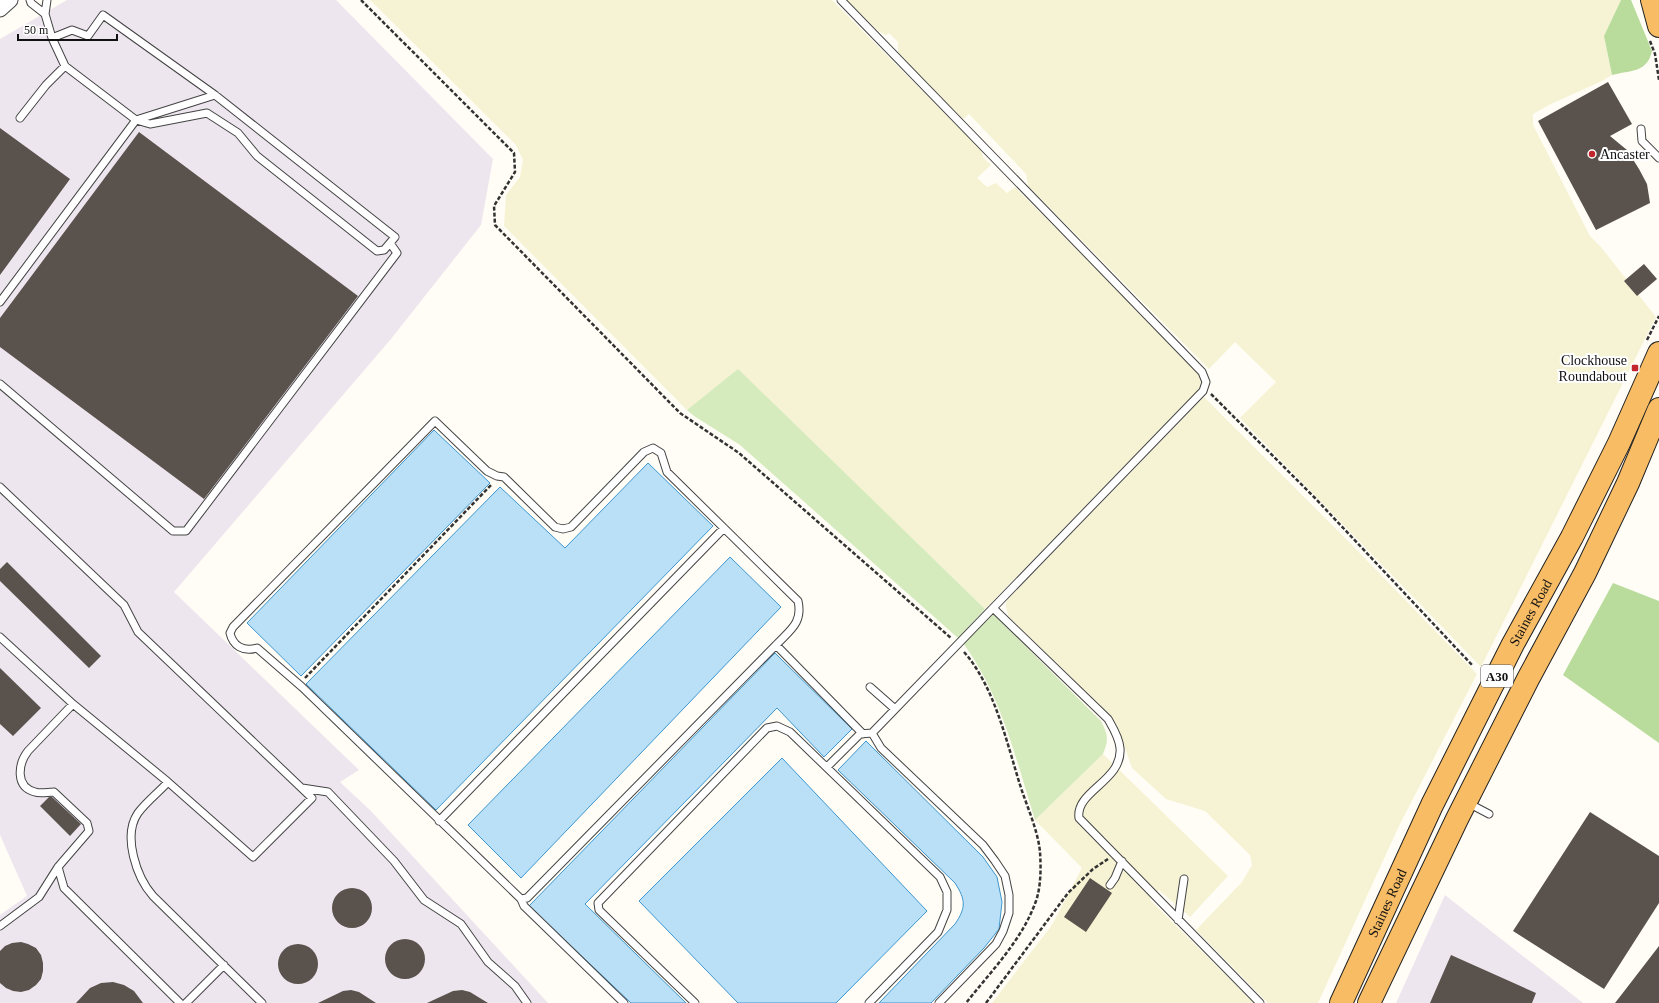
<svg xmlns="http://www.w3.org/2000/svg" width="1659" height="1003" font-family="'Times New Roman',serif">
<rect width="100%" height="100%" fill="#fffdf5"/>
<!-- industrial -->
<path fill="#eee6ef" d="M67 0H336L493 159 481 225 391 339 174 592 359 770 340 782 371 811 548 1003H0V915L27 896 0 835V39Z
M1445 895 1583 1003H1396Z"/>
<!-- farmland -->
<path fill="#f6f3d4" d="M370 0H832L982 151 983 157 991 165 977 178 987 187 996 183 1007 193 1015 187 1200 374 1201 380 1199 389 985 609 738 370 687 410 504 226 506 195 520 177 523 160 516 145Z
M847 0H1621L1604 36 1612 75 1602 81 1551 104 1533 114V125L1590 236 1601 247 1656 317 1481 667 1240 418 1276 382 1235 342 1209 369 1028 186 1026 174 969 114 963 119 904 59 898 52V42L889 33 886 35 878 31Z
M1204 397 1350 543 1477 674 1398 828 1318 1003H1268L1196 930 1242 882 1252 865 1250 855 1205 811 1166 799 1132 768 1117 725 1109 714 1009 617 1006 608V603L1008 599Z
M1103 754 1228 876 1190 917 1159 890 1150 900 1254 1003H992L1052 925 1082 868 1035 820Z"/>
<!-- green -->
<path fill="#d5ebbd" d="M738 369 985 609 958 638 740 445 694 416 687 410Z
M993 614 1101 721C1108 735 1109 739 1103 754L1035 820C1016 760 1002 696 963 643Z"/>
<!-- forest -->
<path fill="#b9dc9c" d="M1621 0H1631L1652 51C1647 73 1631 70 1612 75L1604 36Z
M1613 583 1659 601V743L1563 675Z"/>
<!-- water -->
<path fill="#b9e0f7" stroke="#3f96cf" d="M434 430 490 483 301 676 247 623Z
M648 463 713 526 436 810 306 684 500 487 565 548Z
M730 557 781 607 521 878 468 825Z
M775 653 852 729 824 757 777 708 585 904 686 1003H631L529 906Z
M866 741 983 857 997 877 1002 902 999 929 984 948 931 1003H879L955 924C966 908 966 900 955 883L838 770Z
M782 758 927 911 836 1003H738L639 901Z"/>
<!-- building -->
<path fill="#5a524d" d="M1608 82 1632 124 1610 136 1627 150 1639 169 1647 184 1650 203 1596 230 1538 121Z
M0 128 70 179 0 275Z
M139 132 358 296 204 499 0 347V318Z
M1644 264 1657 279 1637 296 1624 281Z
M7 562 101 656 89 668 0 581V569Z
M0 668 41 708 13 736 0 724Z
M49 797H52L81 824 70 836 40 806Z
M1590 812 1659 856V903L1604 989 1513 931Z
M1090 878 1112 893 1086 932 1064 917Z
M332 908a20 20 0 1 1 40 0a20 20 0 1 1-40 0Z
M385 959a20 20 0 1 1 40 0a20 20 0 1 1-40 0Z
M21 942 28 944 36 948 41 955 43 963V971L41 979 36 985 29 990 21 992 13 991 6 988 0 983V951L5 946 12 943Z
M278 964a20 20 0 1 1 40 0a20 20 0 1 1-40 0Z
M1659 946V1003H1615L1622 994Z
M1451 955 1536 993 1532 1003H1430Z
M113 982 124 985 134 991 143 1003H76L90 988 101 983Z
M351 990 359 992 376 1003H318L343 991Z
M462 990 470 992 488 1003H427L453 991Z"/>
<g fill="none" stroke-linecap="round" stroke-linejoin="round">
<!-- service casing -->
<g stroke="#444" stroke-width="9">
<path id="service" d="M30 0 31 3 45 14
M47 0 45 14 52 38 65 66 136 120 150 124 207 113 238 133 257 156 377 251 384 250 395 237 215 95 103 15 88 36 72 30 52 38
M20 118 46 85 65 66
M1641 129 1642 141 1659 158
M0 302 136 120 215 95
M0 384 173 531H186L397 253 390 243
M0 487 124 605 138 632 312 798 253 857 168 782 73 704 0 637
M993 608 1108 719C1113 728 1119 737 1120 748 1123 781 1075 791 1079 818L1260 1003
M776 645 527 898 521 899 302 687 257 648C243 652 233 646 230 633L233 627 435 421 487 471 497 476 504 477 555 527 563 529 571 527 644 452 653 448 661 453 667 472 798 601C803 623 790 630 776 645L863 734
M870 687 895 709
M872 733 881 748 983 845 995 861 1005 876 1009 895V913L1003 931 996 944 939 1003
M827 767 860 734 872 733 1203 391 1206 382 1202 372 841 0
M168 782C159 792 146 802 138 813 122 836 137 878 153 896L262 1003
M302 788 328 792 394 861 424 900 461 924 488 962 515 986 527 1003
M1468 803 1489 814
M439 821 724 528
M58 867 64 888 180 1003
M1110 885 1115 878 1122 861
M521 899 524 906 624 1003
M1178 920 1184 879
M0 926 39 897 58 867 89 831 87 823 54 792C48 792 40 794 35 792 15 787 18 764 28 751L73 704
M186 1003 224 965
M695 1003 599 910 598 903 767 728 777 726 790 732 940 877 947 892V910L938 932 869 1003"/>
</g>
<!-- minor casing -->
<g stroke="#444" stroke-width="17">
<path id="minor" d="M0 9 10 0"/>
</g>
<!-- trunk casing -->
<g stroke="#222" stroke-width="24">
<g id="trunk">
<path d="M1652 0 1659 26"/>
<path id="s1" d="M1341 1003 1432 805 1513 644 1572 537 1619 443 1659 353"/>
<path d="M1369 1003 1457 819 1528 679 1585 573 1628 483 1659 409"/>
</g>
</g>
<!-- path -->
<path stroke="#333" stroke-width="2.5" stroke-dasharray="4 2" stroke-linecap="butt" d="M361 0 514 153 515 172 494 206 495 225 680 413 739 453 951 638
M1650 41 1655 54 1659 80
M1647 340 1659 316
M1211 394 1315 498 1473 666
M964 652C995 687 1007 744 1021 788 1028 809 1038 831 1040 852 1041 867 1041 883 1037 898 1024 938 992 970 966 1003
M305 678 492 484
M986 1003 1068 893 1093 869 1108 859"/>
<!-- service -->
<use href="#service" stroke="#fff" stroke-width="7"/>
<!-- minor -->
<use href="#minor" stroke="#fff" stroke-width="15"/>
<!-- trunk -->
<use href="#trunk" stroke="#f7bc64" stroke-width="22"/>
</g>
<!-- markers -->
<g fill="#c4262e" stroke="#fff" stroke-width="1.5">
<circle cx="1592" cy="154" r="4"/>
<rect x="1631" y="364" width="8" height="8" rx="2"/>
</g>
<g text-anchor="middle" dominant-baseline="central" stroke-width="4" stroke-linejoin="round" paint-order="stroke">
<!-- shield labels -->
<rect fill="#fff" stroke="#585858" stroke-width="1" x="1481" y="665" width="32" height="22" rx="3"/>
<g font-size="13" font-weight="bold" fill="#111">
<text x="1497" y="676">A30</text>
</g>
<!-- poi labels -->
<g font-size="14" fill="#111" stroke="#fff" text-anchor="start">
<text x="1600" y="154">Ancaster</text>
<text x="1627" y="360" text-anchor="end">Clockhouse<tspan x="1627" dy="16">Roundabout</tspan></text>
</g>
<!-- street labels -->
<g font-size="14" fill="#111" stroke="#fff">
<text stroke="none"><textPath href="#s1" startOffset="434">Staines Road</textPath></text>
<text stroke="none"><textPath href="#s1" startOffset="110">Staines Road</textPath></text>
</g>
</g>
<!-- scale -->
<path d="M18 34v6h99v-6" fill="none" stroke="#111111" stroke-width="2"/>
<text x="24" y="34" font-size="12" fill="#111111" stroke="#ffffff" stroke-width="3" paint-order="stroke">50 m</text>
</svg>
